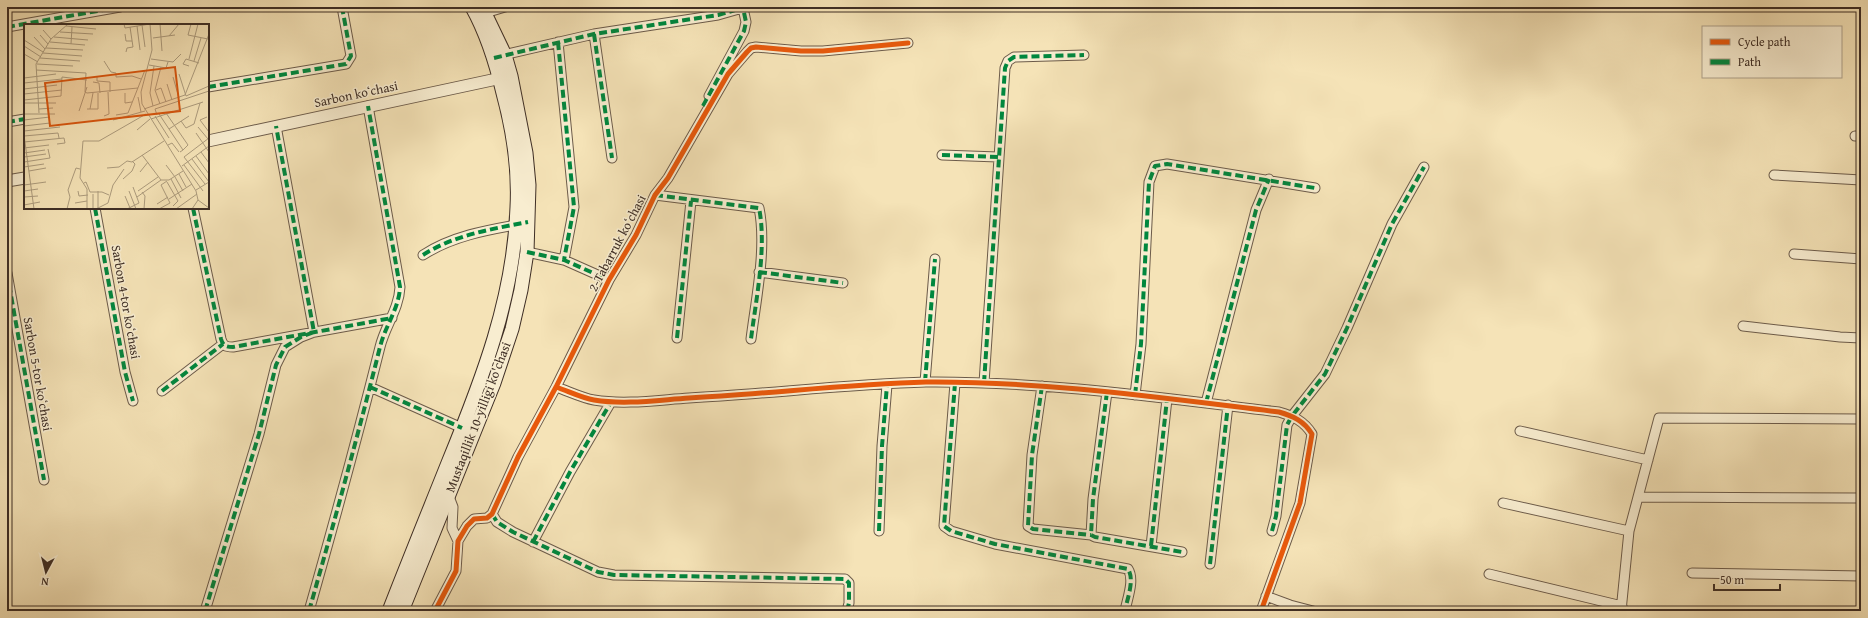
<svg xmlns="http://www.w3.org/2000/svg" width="1868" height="618" font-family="'Gentium Book Plus',serif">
<rect width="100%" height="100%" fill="#f5e3b7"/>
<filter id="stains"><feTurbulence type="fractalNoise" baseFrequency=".005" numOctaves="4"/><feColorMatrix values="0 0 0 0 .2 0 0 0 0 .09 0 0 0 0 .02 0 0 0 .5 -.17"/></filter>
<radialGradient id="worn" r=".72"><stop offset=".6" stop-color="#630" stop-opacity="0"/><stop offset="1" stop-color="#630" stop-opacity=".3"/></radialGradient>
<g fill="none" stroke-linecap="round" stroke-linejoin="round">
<!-- minor casing -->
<g stroke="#6c5b4a" stroke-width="11">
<path id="minor" d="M485 13 505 7
M7 27 120 7
M594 34 612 158
M558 42 574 207 564 260
M499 56 594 34 718 15 746 7
M208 87 346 64 351 56 342 7
M709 96 744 31 746 22 743 8
M7 122 25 119
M1855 136H1861
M942 155 998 157
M1774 175 1861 180
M655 195 759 208C767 247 756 299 751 339
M95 208 125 372 133 401
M193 208 221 339C223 346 226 347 233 347L392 318
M527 252 564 260 609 280
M1794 254 1861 259
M423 255C452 236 487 230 521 224
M759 272 843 283
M7 273 44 480
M1743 326 1840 337 1861 338
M677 338 691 201
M925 382 935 259
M955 383 944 526 951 531 995 544 1128 569C1135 580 1127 599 1125 611
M984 383 1005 68 1008 61 1014 57 1084 55
M1042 386 1032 455 1028 526 1033 529 1091 535
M370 387 462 428
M556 387C568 391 582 398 594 400 625 405 658 400 689 398 768 394 847 384 926 382 1044 381 1162 398 1279 412 1293 416 1304 421 1312 434L1300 503 1261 611
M162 391 223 344
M1107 392 1093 499 1091 535 1095 537 1182 552
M1135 395 1141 344 1149 182 1155 166 1167 164 1315 188
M1206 403 1256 210 1269 179
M1520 431 1648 460
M448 494 453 507 452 528 458 541
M1639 497 1861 498
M1503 503 1629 531
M492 514 497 522 513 532 598 572 614 575 845 579 849 583V603L847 611
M879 531 882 446 887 385
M1272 531 1276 516 1287 425 1292 416 1325 374 1347 328 1392 224 1424 167
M533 542 570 472 611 402
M1151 546 1167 399
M1210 564 1228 405
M1692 573 1861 576
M1489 574 1622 606
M1266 596 1290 605 1313 611
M205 611 259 434 276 365 285 347 301 337 314 332 276 126
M309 611C334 523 358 435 380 347 385 326 399 309 400 287L368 106
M435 611 456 571 458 541 467 526 474 519 487 518 492 514 518 457 556 387 609 280 636 235 655 195 668 178 728 74 747 52 751 48 756 47 801 51H823L908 43
M1621 611 1629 531 1659 418 1861 419"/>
</g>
<!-- tertiary casing -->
<g stroke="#6c5b4a" stroke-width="13">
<path id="tertiary" d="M208 141 506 77
M7 181 25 178"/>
</g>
<!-- secondary casing -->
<g stroke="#3e2e25" stroke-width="15">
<path id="secondary" d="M389 611C408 562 428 513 448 463 482 380 514 298 517 207 519 169 513 130 503 93 496 63 487 34 472 7
M402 611 494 383 512 329 521 290 527 252 529 185 526 153 511 76 505 55 482 7"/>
</g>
<!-- minor -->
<use href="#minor" stroke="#f8edd0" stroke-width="9"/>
<!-- tertiary -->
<use href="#tertiary" stroke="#f8edd0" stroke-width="11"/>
<!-- secondary -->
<use href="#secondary" stroke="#f8edd0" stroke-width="13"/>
<!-- quiet -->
<path stroke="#00873e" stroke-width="4" stroke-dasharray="8 4" stroke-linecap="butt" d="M7 27 120 7
M594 34 612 158
M558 42 574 207 564 260
M494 58 594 34 718 15 746 7
M208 87 346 64 351 56 342 7
M703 106 744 31 746 22 743 8
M7 122 25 119
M942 155 998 157
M655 195 759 208C767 247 756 299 751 339
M95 208 125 372 133 401
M193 208 221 339C223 346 226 347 233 347L392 318
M527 252 564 260 609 280
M423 255C454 235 492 229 528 222
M759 272 843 283
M7 273 44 480
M677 338 691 201
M925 382 935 259
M955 383 944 526 951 531 995 544 1128 569C1135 580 1127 599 1125 611
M984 383 1005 68 1008 61 1014 57 1084 55
M1042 386 1032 455 1028 526 1033 529 1091 535
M370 387 462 428
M162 391 223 344
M1107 392 1093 499 1091 535 1095 537 1182 552
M1135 395 1141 344 1149 182 1155 166 1167 164 1315 188
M1206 403 1256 210 1269 179
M492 514 497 522 513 532 598 572 614 575 845 579 849 583V603L847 611
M879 531 882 446 887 385
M1272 531 1276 516 1287 425 1292 416 1325 374 1347 328 1392 224 1424 167
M533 542 570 472 611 402
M1151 546 1167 399
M1210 564 1228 405
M205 611 259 434 276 365 285 347 301 337 314 332 276 126
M309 611C334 523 358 435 380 347 385 326 399 309 400 287L368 106"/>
<!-- cycleway casing -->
<g stroke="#f8edd0" stroke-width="8">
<path id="cycleway" d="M556 387C568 391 582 398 594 400 625 405 658 400 689 398 768 394 847 384 926 382 1044 381 1162 398 1279 412 1293 416 1304 421 1312 434L1300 503 1261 611
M435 611 456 571 458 541 467 526 474 519 487 518 492 514 518 457 556 387 609 280 636 235 655 195 668 178 728 74 747 52 751 48 756 47 801 51H823L908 43"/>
</g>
<!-- cycleway -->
<use href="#cycleway" stroke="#e8590c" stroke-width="5"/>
</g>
<g text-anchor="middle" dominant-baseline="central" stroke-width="3" stroke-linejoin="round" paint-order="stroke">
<!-- street labels -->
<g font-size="13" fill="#3e2e25" stroke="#f8edd0">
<text transform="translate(356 94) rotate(-12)">Sarbon koʻchasi</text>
<text transform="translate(617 243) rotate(-62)">2-Tabarruk koʻchasi</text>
<text transform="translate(126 302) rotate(80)">Sarbon 4-tor koʻchasi</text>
<text transform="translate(38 374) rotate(80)">Sarbon 5-tor koʻchasi</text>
<text transform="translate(478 417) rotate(-69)">Mustaqillik 10-yilligi ko'chasi</text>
</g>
</g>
<!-- overview -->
<g transform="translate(24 24)">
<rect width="185" height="185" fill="#f5e3b7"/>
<path fill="none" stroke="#ac9b7d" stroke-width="1" d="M100 0 101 4 126 0M126 0 128 26 117 68 118 80 172 167 174 176 168 185M136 0 138 27M167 0 164 11 184 15M118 1 121 23M42 2 72 5M113 2 116 26M19 6 27 15M36 8 69 10M101 10 102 17H108M16 11 24 20M145 12 155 0M10 13 21 25M30 13 64 16M129 14 151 11M0 16 19 28M26 18 61 21M47 20 48 3M0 22 17 33M22 24 59 26M102 28 103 24 109 23 106 3M19 29 58 32M0 30 14 38M16 34 56 37M127 35 149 38 157 30M165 35 174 0M80 37 87 48 92 49V53L108 52 117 55M170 37 177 14M13 40 49 42M125 41 142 44 144 38M165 42 159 40 162 35 175 39M12 46 62 49 61 68 63 69 114 64M155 50 162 72 185 62M73 52V57L86 58V68M149 53 155 74M0 54 32 50M69 58 75 59 76 69M0 59 38 55M143 60 148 76M0 65 33 61M132 66 137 64 142 78M101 69V79L108 78M0 70 38 66M114 73 117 88M0 76 37 72 38 53 63 56M0 79H32M136 80 131 66 137 43M129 82 126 69 130 42M15 85 29 84M63 85H74V69M66 85 69 69M120 85 161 71 185 10M55 87 63 63M15 89 12 40 27 15 44 0M142 89 164 121 159 126M0 90H31M135 90 159 126 156 128M92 91 104 89 121 46M133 91 131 85 185 67M80 92 85 90 84 68M131 92 145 114M183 93 176 96 185 108M127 95 179 78M0 96 26 93M89 96 121 87M157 97 162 104 170 100 176 79M0 102 26 99M174 103 184 115M145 105 165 92M113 106 126 95M0 107 36 103M172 109 185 128M0 111 10 185M0 112 34 109 35 114M0 118 40 114 41 119 33 120M144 121 148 119 155 128M0 124 25 121M177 128 185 139M0 129 21 126M118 131 137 156M172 132 185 150M0 133 22 130M168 135 185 158M0 138 26 134 24 125M142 141 151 153M160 141 179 167M158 142 185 122M0 143 20 140M83 144 95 143 103 137 108 138 140 117M5 147 22 144M116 148 124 138M155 150 162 163M151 153 159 167M99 155 108 147 111 140 108 137M147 155 157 174M137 156H145L159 147M143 158 154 177 149 182M60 159 62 158 66 168H78L85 171M181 160 160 133 185 114M0 161 22 158M89 161 100 145M172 166 185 158M0 167 14 165M54 167 55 172 64 171M74 167V184M105 167 112 185M114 167 134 153M118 168 121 172 120 185M101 172 106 184M0 173 14 172M113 173 137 156M145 175 168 160M174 176 185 184M51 179 63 177M133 180 144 173M0 181 16 178M43 185 46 173 44 166 52 144 56 145M63 185V165L56 154 59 117H75L122 90M69 185V170M72 185 84 179 89 161M103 185 115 179 109 163M135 185 146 179 137 161 143 157M152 185 173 170"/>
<path fill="#d7550e" fill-opacity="0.15" stroke="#d7550e" stroke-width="2" d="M151 43 156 87 26 102 21 59Z"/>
<rect width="185" height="185" fill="none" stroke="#3e2e25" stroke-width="2"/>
</g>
<!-- margin -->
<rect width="1868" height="618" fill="none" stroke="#f5e3b7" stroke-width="24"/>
<rect x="8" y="8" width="1852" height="602" fill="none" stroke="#3e2e25" stroke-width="2"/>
<rect x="12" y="12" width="1844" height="594" fill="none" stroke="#3e2e25"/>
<!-- legend -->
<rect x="1702" y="26" width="140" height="52" fill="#f8edd0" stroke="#aea18c"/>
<rect x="1710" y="39" width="20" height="6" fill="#e8590c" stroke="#aea18c"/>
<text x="1738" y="46" font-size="12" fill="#3e2e25">Cycle path</text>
<rect x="1710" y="59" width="20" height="6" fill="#00873e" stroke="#aea18c"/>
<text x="1738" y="66" font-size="12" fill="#3e2e25">Path</text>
<!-- north arrow -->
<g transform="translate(46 572) rotate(187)" stroke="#f8edd0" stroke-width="3" paint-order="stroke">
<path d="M0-3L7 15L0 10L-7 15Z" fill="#3e2e25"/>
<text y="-6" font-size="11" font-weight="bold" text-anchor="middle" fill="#3e2e25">N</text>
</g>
<!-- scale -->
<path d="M1714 584v6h66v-6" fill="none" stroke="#3e2e25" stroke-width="2"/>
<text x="1720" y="584" font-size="12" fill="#3e2e25" stroke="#f8edd0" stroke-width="3" paint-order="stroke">50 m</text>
<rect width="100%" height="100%" filter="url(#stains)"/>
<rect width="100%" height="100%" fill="url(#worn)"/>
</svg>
